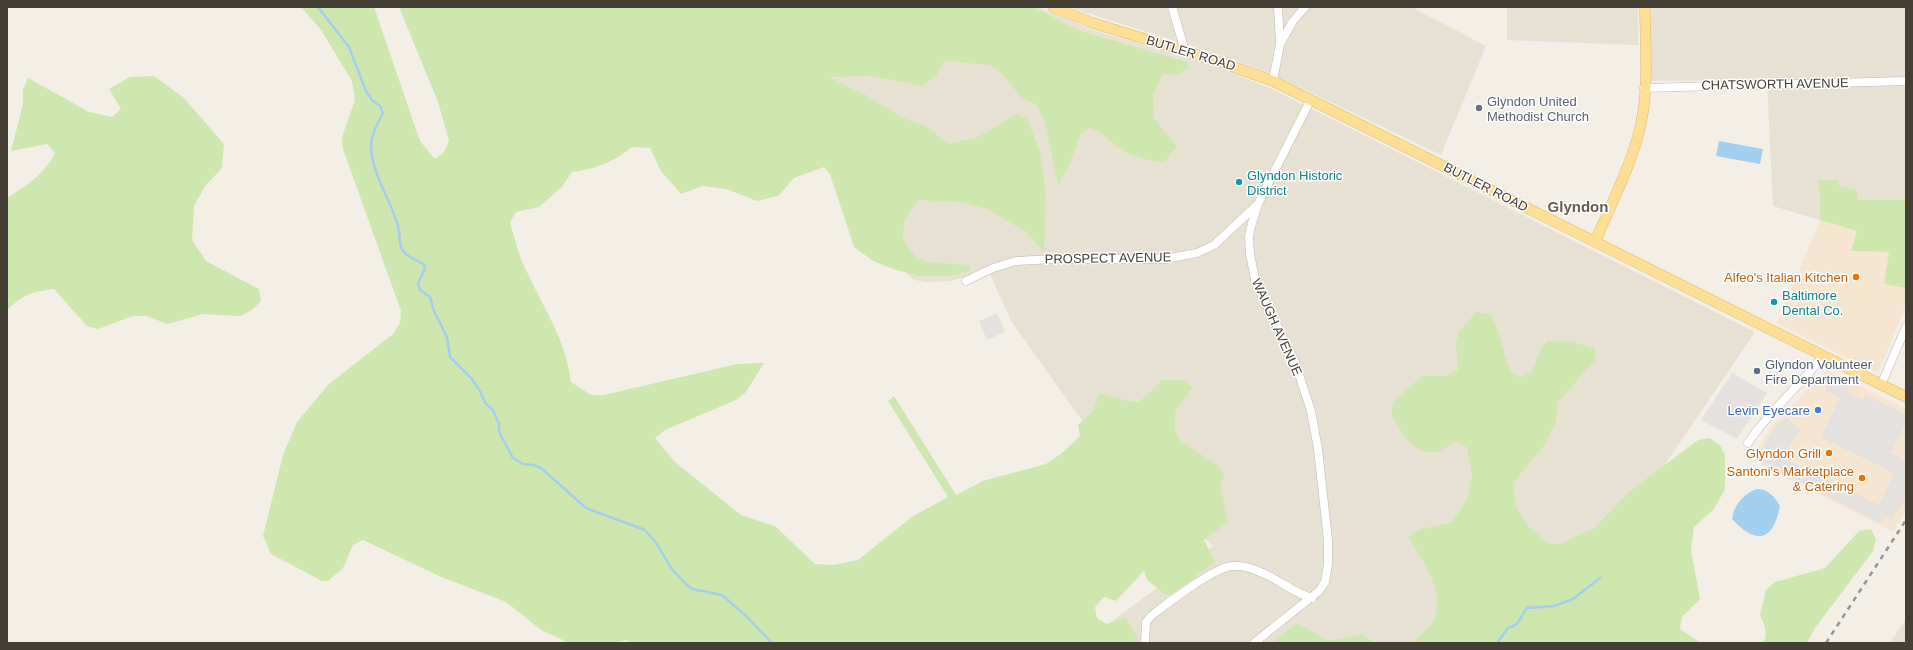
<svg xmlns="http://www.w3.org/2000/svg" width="1913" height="650" font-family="Helvetica,sans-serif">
<rect width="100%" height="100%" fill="#f3efe6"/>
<!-- residential -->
<path fill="#e7e1d4" d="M852 7H1038L1093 30 1215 66 1272 89 1755 332 1594 569 1462 643H1083L1213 546 1080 418 1011 321 987 268 965 277 951 281 927 282 914 280 901 268 804 78Z
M1068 7H1415V9L1486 46 1441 155 1272 74 1217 54Z
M1507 7H1638V45L1507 40Z
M1651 7H1906V200H1857V190L1838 186 1819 180 1820 220 1773 206 1767 80 1650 81Z
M1906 619V643H1890Z"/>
<!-- commercial -->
<path fill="#f5e5d1" d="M1820 220 1857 231 1851 251 1889 252 1884 284 1906 288V302L1903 313 1878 373 1777 323Z
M1827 370 1906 409V511L1893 532 1751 459 1773 425Z"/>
<!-- green -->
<path fill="#cee7af" d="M301 7H374L420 141 435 159 444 152 449 141 438 102 399 7H1034L1080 31 1187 62 1190 68 1175 75 1163 74 1153 95 1154 118 1177 147 1165 161C1154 163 1136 157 1125 152 1111 145 1107 133 1089 128L1080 135 1070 164 1058 185 1045 123 1036 104 1023 99 999 71 989 65 945 61 936 76 922 86 872 76 829 77 866 95 901 117 926 126 949 144 978 137 1017 114 1027 118 1040 152 1046 193 1044 252 1026 232 987 209 962 202 918 200 904 221 903 239 914 255 926 262 970 265V271L950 276H919L893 269 873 261 854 247 830 174 824 167 794 178 778 196 757 201 726 189 703 186 681 194 661 171 650 148 632 147C614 162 595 169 572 172L562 187 539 207 516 212 510 223C515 239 519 257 527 272 544 309 566 340 571 382L591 395H604L737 364 764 363 746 392 736 400 665 430 655 438 675 462 741 515 775 526 815 564 833 565 858 560 913 516 948 497 888 401 894 396 956 495 983 481 1046 464 1062 453 1080 436 1078 425 1093 411 1099 393 1133 402H1139L1162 380H1185L1193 388 1175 411V430L1181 441 1217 465 1224 474 1220 485 1228 522 1204 540 1215 562 1172 594 1166 595 1147 580 1144 571 1116 601 1104 597 1095 607 1097 618 1107 624 1126 617 1140 643H633L626 640 615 643H569L541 630 506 602 439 576 363 540 353 545 343 568 328 581H322L271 554 263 536 283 455 297 422 329 384 393 334 400 323 401 311 343 149 342 137 355 100 352 81 321 30Z
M154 76 184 98 224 144 222 168 206 185 194 206 192 240 206 261 259 289 261 301 252 310 240 316 203 314 168 324 146 316H133L98 329 87 326 54 289C32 292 24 294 7 310V198C26 186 45 174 55 153L47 144 11 151 23 104V90L28 78 89 112 112 117 121 109 109 89 130 77Z
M1819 180H1838L1839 186 1857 190 1858 200H1906V288L1884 284 1889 252 1851 251 1857 231 1820 220Z
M1477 312 1490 314 1496 325 1510 371 1520 377 1531 373 1540 350 1547 341H1570L1595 348V360L1558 402 1555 425 1543 447 1513 483 1516 507 1529 527 1548 543 1559 544 1594 528 1629 492 1698 440 1710 438 1720 445 1725 455V489L1714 509 1694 527 1691 550 1700 599 1682 617 1680 629 1701 643H1414C1419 634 1432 627 1435 617 1445 590 1421 559 1408 537L1418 530 1452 522 1467 500 1472 475 1467 448 1458 441C1451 444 1442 451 1435 452 1411 455 1401 430 1391 414L1394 401 1422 376H1446L1458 370 1456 343 1459 331Z
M1871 529 1876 540 1873 551 1815 628 1807 643H1763C1769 634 1764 624 1760 615L1766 590 1775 582 1825 568 1859 531Z
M1297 623 1329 641 1363 634 1372 641 1371 643H1271Z"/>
<!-- parking -->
<path fill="#e4e1de" d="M997 313 1005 332 987 340 979 321Z
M1732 373 1767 393 1737 439 1701 420Z
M1836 379 1850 386 1847 392 1863 400 1865 395 1906 415V422L1891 453 1906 461V498L1891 520 1884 517 1881 523 1756 460 1773 430 1786 417 1800 430 1781 457 1879 505 1894 473 1821 437 1840 398 1825 390 1828 383 1833 385Z"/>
<!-- water -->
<path fill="#a3d0ef" d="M1719 141 1763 149 1760 164 1716 156Z
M1757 489C1767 488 1776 498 1780 506 1773 542 1756 545 1732 519 1734 505 1743 494 1757 489Z"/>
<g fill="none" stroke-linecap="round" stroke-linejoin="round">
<!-- stream -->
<path stroke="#a3d0ef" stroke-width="2.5" d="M318 7 349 47 366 91 372 100 380 106 383 113C378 122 372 133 371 144 370 171 391 200 398 226 400 233 399 241 401 247 405 258 418 259 425 266L424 271 418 283 420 290 430 297 434 311 447 337 450 357 472 379 480 391 485 403 493 410 499 424V432L513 458 523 464 534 465 541 468 586 508 645 530 657 544 671 568 685 583 692 589 722 595 746 616 772 643
M1497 643 1508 628C1520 626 1520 616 1527 608L1554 606 1573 599 1600 578"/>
<!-- minor casing -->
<g stroke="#c1b9ac" stroke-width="9">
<path id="minor" d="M1172 7 1185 51
M1280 44 1293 21 1305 7
M1273 81 1280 44 1278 7
M1644 88 1906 81
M966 281 993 268 1016 261 1054 259H1165L1197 253 1214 245 1258 204
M1881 385 1906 327
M1748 443C1769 411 1800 386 1823 356
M1145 643 1146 622 1151 616C1166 604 1215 567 1232 566 1245 564 1260 572 1271 577 1285 584 1296 594 1312 598
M1254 643 1319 591 1325 582 1328 564V540L1318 449 1311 411 1295 362 1256 284 1250 254 1249 236 1252 223 1258 204 1311 99"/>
</g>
<!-- major casing -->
<g stroke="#e2bb65" stroke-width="11">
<path id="major" d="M1053 7 1093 23 1217 61 1273 81 1906 397
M1595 242C1610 206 1634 160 1641 123 1649 88 1645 43 1645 7"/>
</g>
<!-- minor -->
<use href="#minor" stroke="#fff" stroke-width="8"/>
<!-- major -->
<use href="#major" stroke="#fdde95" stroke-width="10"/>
<!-- rail -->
<path stroke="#959595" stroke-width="2.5" stroke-dasharray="5 5" stroke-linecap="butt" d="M1826 643 1906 520"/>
</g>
<!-- markers -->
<circle fill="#6b7280" stroke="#fff" stroke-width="1.5" cx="1479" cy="108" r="4"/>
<g fill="#0f9aa8" stroke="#fff" stroke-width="1.5">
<circle cx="1239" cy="182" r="4"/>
<circle cx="1774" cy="302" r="4"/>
</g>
<g fill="#e8710a" stroke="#fff" stroke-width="1.5">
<circle cx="1856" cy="277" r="4"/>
<circle cx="1829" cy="453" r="4"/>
<circle cx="1862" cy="478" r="4"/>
</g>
<circle fill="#5c6f8a" stroke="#fff" stroke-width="1.5" cx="1757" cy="371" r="4"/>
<circle fill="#3f7fe0" stroke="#fff" stroke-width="1.5" cx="1818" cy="410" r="4"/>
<g text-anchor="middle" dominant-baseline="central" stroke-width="3" stroke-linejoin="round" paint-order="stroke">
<!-- street labels -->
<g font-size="13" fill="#453f35" stroke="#fff">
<text transform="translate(1191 53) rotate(17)">BUTLER ROAD</text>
<text transform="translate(1775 84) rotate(-1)">CHATSWORTH AVENUE</text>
<text transform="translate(1486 187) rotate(27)">BUTLER ROAD</text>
<text transform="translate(1108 258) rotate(-1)">PROSPECT AVENUE</text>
<text transform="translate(1277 327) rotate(66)">WAUGH AVENUE</text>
</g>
<!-- worship labels -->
<g font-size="13" fill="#5b616d" stroke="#fff" text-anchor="start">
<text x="1487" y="101">Glyndon United<tspan x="1487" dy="15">Methodist Church</tspan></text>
</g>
<!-- culture labels -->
<g font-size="13" fill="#0d838f" stroke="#fff" text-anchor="start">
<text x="1247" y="175">Glyndon Historic<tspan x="1247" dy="15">District</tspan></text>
<text x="1782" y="295">Baltimore<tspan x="1782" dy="15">Dental Co.</tspan></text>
</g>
<!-- food labels -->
<g font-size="13" fill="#c56008" stroke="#fff" text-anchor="end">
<text x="1848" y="277">Alfeo's Italian Kitchen</text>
<text x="1821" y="453">Glyndon Grill</text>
<text x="1854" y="471">Santoni's Marketplace<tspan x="1854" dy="15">&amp; Catering</tspan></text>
</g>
<!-- service labels -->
<g font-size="13" fill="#4e5e75" stroke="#fff" text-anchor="start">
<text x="1765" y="364">Glyndon Volunteer<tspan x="1765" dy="15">Fire Department</tspan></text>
</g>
<!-- shop labels -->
<g font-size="13" fill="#366cbe" stroke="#fff" text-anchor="end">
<text x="1810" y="410">Levin Eyecare</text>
</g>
<!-- quarter labels -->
<g font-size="15" font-weight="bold" fill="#685d4d" stroke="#fff">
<text x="1578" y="206">Glyndon</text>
</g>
</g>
<!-- border -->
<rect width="1913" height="650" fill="none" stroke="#453f35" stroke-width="16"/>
</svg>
